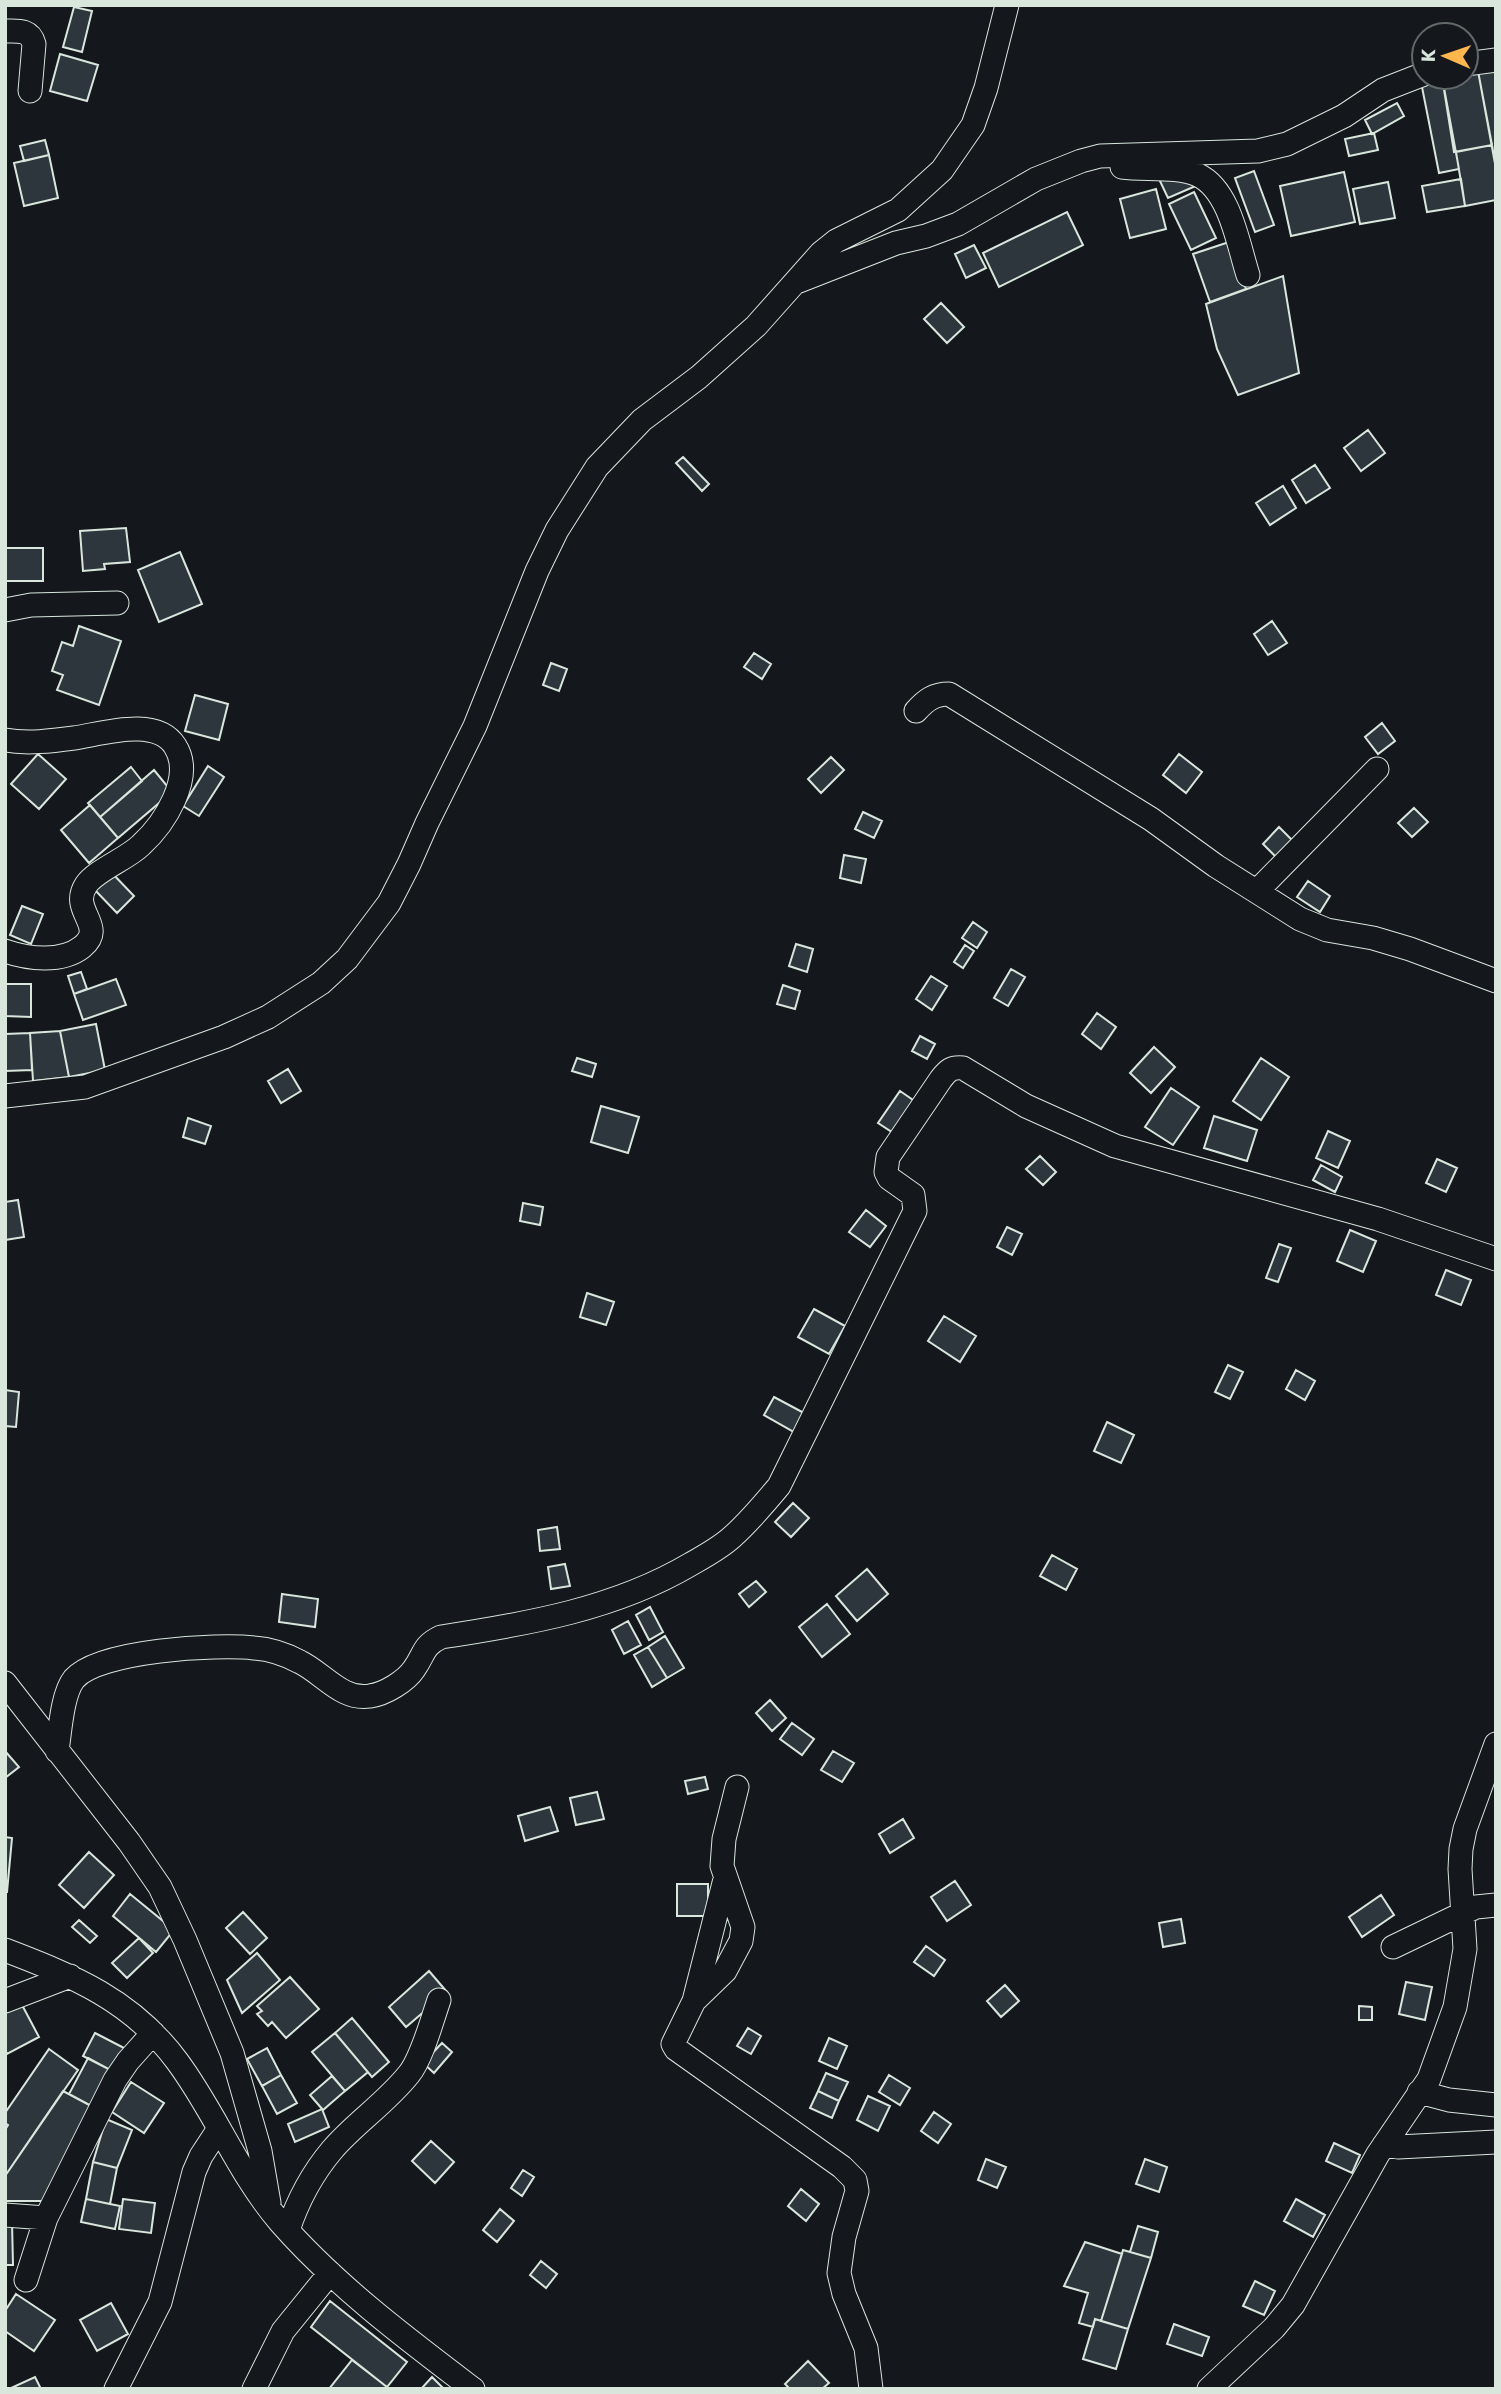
<svg xmlns="http://www.w3.org/2000/svg" width="1501" height="2394" font-family="Poppins,sans-serif">
<rect width="100%" height="100%" fill="#14181c"/>
<!-- building -->
<path fill="#2c363c" stroke="#d8e6dc" stroke-width="2" d="M74 7 92 11 82 52 63 47Z
M60 54 98 65 87 101 50 91Z
M1496 68V169L1478 71Z
M1478 71 1492 145 1454 152 1442 77H1466V73Z
M1442 77 1459 169 1439 173 1421 82Z
M1397 103 1404 116 1372 134 1365 120Z
M1374 133 1378 150 1349 156 1345 139Z
M45 140 49 155 24 161 20 146Z
M1492 145 1496 169V200L1465 206 1456 152Z
M49 155 58 198 24 206 14 163Z
M1189 166 1198 185 1168 198 1159 179Z
M1254 171 1274 225 1255 232 1235 178Z
M1344 172 1355 222 1291 236 1280 186Z
M1461 179 1465 206 1427 212 1422 186Z
M1388 182 1395 218 1360 224 1353 189Z
M1156 189 1166 229 1130 238 1120 199Z
M1194 192 1216 238 1191 250 1169 204Z
M1067 212 1083 245 999 287 983 253Z
M1229 242 1246 289 1210 302 1193 254Z
M974 245 986 268 966 278 955 254Z
M1283 276 1299 373 1238 395 1217 349 1206 304Z
M941 303 964 327 947 343 924 319Z
M1368 430 1385 453 1361 471 1344 448Z
M683 457 709 484 702 491 676 463Z
M1315 465 1330 488 1306 503 1292 480Z
M1283 486 1296 508 1270 525 1256 503Z
M126 528 130 562 104 564 105 569 83 571 80 531Z
M5 548H43V581H5Z
M180 552 202 604 159 622 138 570Z
M1272 621 1287 643 1268 655 1254 634Z
M79 626 121 641 99 705 57 690 63 675 52 671 62 642 73 646Z
M754 653 771 664 762 679 744 667Z
M551 663 567 669 559 691 543 685Z
M195 695 228 704 219 740 185 731Z
M1382 723 1395 741 1378 754 1365 737Z
M38 754 66 779 39 809 11 784Z
M1179 754 1202 772 1186 793 1163 775Z
M831 757 844 770 821 793 808 779Z
M208 766 224 777 199 816 183 806Z
M131 767 142 781 100 817 88 803Z
M154 770 172 792 118 838 100 817Z
M90 805 118 838 89 863 61 830Z
M1414 808 1428 822 1412 837 1398 823Z
M863 812 882 821 874 838 855 829Z
M1279 827 1292 840 1276 857 1263 844Z
M844 855 866 859 861 883 840 878Z
M110 871 134 896 117 913 93 888Z
M1308 881 1330 896 1320 912 1297 897Z
M22 906 43 914 31 944 10 935Z
M973 922 987 932 977 948 962 938Z
M796 944 813 949 807 972 789 966Z
M965 945 974 951 963 968 954 962Z
M1011 969 1025 977 1008 1006 994 998Z
M81 972 87 989 74 994 68 976Z
M931 976 947 986 932 1010 916 999Z
M116 979 126 1005 83 1020 74 994Z
M5 984H31V1017L5 1016Z
M783 985 800 991 795 1009 777 1004Z
M1097 1013 1116 1027 1101 1049 1082 1034Z
M96 1024 105 1070 69 1077 60 1031Z
M60 1031 69 1077 33 1081 30 1033Z
M30 1033 32 1070 5 1071V1034Z
M920 1036 935 1044 927 1059 912 1051Z
M1154 1047 1175 1067 1151 1093 1130 1073Z
M577 1058 596 1064 592 1077 572 1071Z
M1261 1058 1289 1077 1261 1120 1233 1101Z
M288 1069 301 1091 281 1103 268 1081Z
M1171 1088 1199 1107 1173 1145 1145 1127Z
M900 1091 916 1102 895 1134 878 1123Z
M601 1106 639 1117 628 1153 591 1142Z
M1214 1116 1257 1130 1247 1161 1204 1148Z
M188 1118 211 1126 205 1144 183 1137Z
M1328 1131 1350 1141 1338 1168 1316 1158Z
M1040 1156 1056 1172 1043 1185 1026 1169Z
M1437 1159 1457 1168 1446 1192 1426 1183Z
M1321 1165 1342 1177 1335 1192 1313 1180Z
M18 1200 24 1237 5 1240V1202Z
M523 1203 543 1207 540 1225 520 1221Z
M866 1210 886 1226 870 1247 849 1232Z
M1007 1227 1022 1234 1012 1255 997 1247Z
M1350 1230 1376 1241 1363 1272 1337 1261Z
M1279 1244 1291 1248 1278 1282 1266 1278Z
M1446 1270 1471 1280 1461 1305 1436 1295Z
M587 1293 614 1302 606 1325 580 1317Z
M814 1309 845 1326 829 1354 798 1337Z
M944 1316 976 1336 960 1362 928 1341Z
M1228 1365 1243 1372 1230 1399 1215 1392Z
M1296 1370 1315 1381 1305 1400 1286 1389Z
M5 1390 19 1392 16 1427 5 1426Z
M774 1397 804 1413 794 1432 764 1415Z
M1107 1422 1134 1435 1121 1463 1094 1451Z
M793 1503 809 1518 791 1537 775 1522Z
M557 1527 560 1549 540 1551 538 1530Z
M1052 1555 1077 1569 1066 1590 1040 1576Z
M565 1564 570 1586 551 1589 548 1567Z
M867 1569 888 1594 857 1621 836 1596Z
M756 1581 766 1592 749 1607 739 1594Z
M282 1594 318 1599 315 1627 279 1622Z
M827 1604 850 1634 822 1657 799 1627Z
M650 1607 663 1632 649 1640 636 1615Z
M628 1621 641 1645 624 1654 612 1630Z
M665 1636 684 1668 667 1678 648 1647Z
M648 1647 667 1678 652 1687 634 1655Z
M770 1700 786 1718 772 1731 756 1713Z
M792 1723 814 1739 802 1755 780 1739Z
M5 1751 19 1767 5 1778Z
M833 1751 854 1763 842 1782 821 1770Z
M705 1777 708 1789 688 1794 685 1781Z
M597 1792 604 1819 576 1825 570 1798Z
M550 1807 558 1831 525 1841 518 1816Z
M903 1819 914 1838 890 1853 879 1834Z
M5 1837 12 1838 7 1892H5Z
M89 1852 114 1875 84 1908 59 1885Z
M955 1881 971 1905 947 1921 931 1897Z
M677 1884H708V1916H677Z
M130 1894 174 1930 156 1952 113 1916Z
M1381 1895 1394 1915 1362 1937 1349 1917Z
M243 1912 267 1938 250 1954 226 1928Z
M1181 1919 1185 1943 1163 1947 1159 1923Z
M79 1920 97 1936 90 1943 72 1927Z
M139 1938 153 1953 127 1978 112 1963Z
M926 1946 945 1960 934 1976 914 1962Z
M257 1953 280 1980 242 2013 227 1980Z
M429 1971 447 1992 406 2027 389 2007Z
M290 1977 319 2009 286 2038 272 2022 268 2026 257 2014 262 2011 257 2006Z
M1406 1982 1432 1987 1425 2020 1399 2014Z
M1005 1985 1019 2001 1001 2017 987 2001Z
M21 2003 39 2037 7 2054 5 2050V2011Z
M1359 2006 1372 2007V2020H1359Z
M352 2018 389 2062 372 2077 335 2033Z
M748 2028 761 2036 751 2054 737 2046Z
M95 2033 126 2049 114 2072 83 2056Z
M335 2033 368 2072 345 2091 312 2052Z
M829 2038 847 2046 837 2069 819 2061Z
M442 2043 452 2052 434 2073 423 2063Z
M267 2048 281 2075 262 2086 247 2059Z
M49 2049 78 2070 5 2176V2130L8 2125 5 2123V2113Z
M88 2058 114 2072 95 2108 69 2094Z
M826 2073 848 2082 839 2101 818 2091Z
M281 2075 297 2103 277 2114 262 2086Z
M889 2075 910 2088 900 2105 879 2092Z
M332 2076 345 2091 323 2110 310 2095Z
M131 2082 164 2103 144 2133 112 2112Z
M63 2091 95 2108 50 2201H5V2176Z
M818 2091 839 2101 832 2118 810 2108Z
M868 2096 890 2106 878 2131 857 2120Z
M322 2109 329 2127 295 2142 288 2124Z
M934 2112 951 2124 938 2143 921 2131Z
M106 2119 132 2130 117 2168 93 2162Z
M431 2141 454 2162 435 2183 412 2161Z
M1334 2143 1360 2155 1352 2173 1326 2161Z
M986 2159 1006 2167 997 2188 978 2180Z
M1145 2159 1167 2167 1159 2192 1136 2184Z
M93 2162 117 2168 110 2204 86 2199Z
M523 2170 534 2177 522 2196 511 2188Z
M801 2189 819 2204 806 2221 788 2206Z
M86 2199 120 2206 115 2229 81 2222Z
M123 2199 155 2203 151 2233 119 2229Z
M1296 2199 1325 2215 1313 2237 1284 2221Z
M500 2209 514 2221 497 2242 483 2230Z
M5 2222H12L13 2265H5Z
M1138 2226 1158 2232 1151 2258 1130 2252Z
M1085 2242 1122 2254 1101 2321 1095 2319 1093 2327 1079 2323 1088 2293 1064 2286Z
M1123 2250 1151 2258 1128 2329 1101 2321Z
M541 2261 557 2274 546 2288 530 2275Z
M1255 2281 1275 2291 1264 2315 1243 2306Z
M16 2294 55 2320 34 2351 5 2331V2311Z
M330 2301 407 2362 387 2387 311 2327Z
M111 2303 128 2334 97 2351 80 2320Z
M1095 2319 1128 2329 1116 2369 1083 2359Z
M1174 2324 1209 2337 1202 2356 1167 2344Z
M352 2360 387 2387 389 2389H329Z
M808 2361 829 2383 822 2389H790L785 2384Z
M35 2377 41 2389H9Z
M432 2377 444 2389H421Z"/>
<g fill="none" stroke-linecap="round" stroke-linejoin="round">
<!-- minor casing -->
<g stroke="#d8e6dc" stroke-width="25">
<path id="minor" d="M5 31C18 31 30 29 34 44L30 91
M1466 64 1496 60
M1122 167C1144 170 1178 166 1198 175 1230 190 1238 244 1248 275
M799 281 896 243 926 236 958 224 1036 179 1081 161 1100 156 1258 151 1287 144 1344 116 1383 90 1424 74
M5 610 31 605 117 603
M916 711C926 700 934 694 949 694L1151 819 1216 866 1300 919 1327 930 1373 938 1410 949 1496 981
M5 740C27 744 52 741 74 738 102 734 156 716 175 746 195 777 164 824 141 845 127 859 96 870 86 885 69 911 108 926 82 947 62 963 28 959 5 951
M1258 890 1377 769
M5 1096 85 1087 224 1037 268 1017 321 983 347 959 389 903 409 864 427 823 475 726 537 571 557 530 597 467 642 420 699 377 756 326 821 253 836 241 898 210 942 170 973 125 986 88 1007 5
M5 1683 129 1842 160 1887 185 1940 232 2053 260 2151 269 2203
M57 1751C60 1732 62 1694 74 1679 99 1650 217 1644 254 1648 269 1649 287 1655 300 1662 323 1673 342 1701 370 1696 385 1694 406 1681 414 1669 425 1654 422 1646 441 1637 527 1624 615 1609 691 1564 705 1556 720 1548 732 1537 749 1522 764 1504 779 1486L915 1211 913 1195 889 1178 886 1172 888 1157 941 1079C948 1070 951 1067 963 1068L1026 1106 1115 1146 1378 1219 1496 1259
M737 1787 724 1839 722 1866 743 1927 741 1941 725 1971 694 2001 673 2044 676 2049 842 2167 855 2180 857 2191 844 2237 839 2273 844 2294 866 2348 871 2389
M1393 1947 1476 1907 1496 1905
M5 1950C73 1976 132 2000 177 2061 215 2112 238 2173 280 2222 335 2285 407 2339 473 2389
M5 2001 70 1976
M694 2001 725 1879
M1419 2092 1449 2100 1496 2105
M1384 2145 1398 2147 1496 2142
M5 2215 46 2218
M288 2230C298 2200 311 2175 332 2150 355 2123 386 2103 409 2074 422 2058 432 2020 439 2000
M26 2280 46 2218 115 2080 128 2061 153 2033
M116 2389 160 2302 194 2172 201 2156 218 2130
M254 2389 283 2331 330 2273
M1209 2389 1274 2328 1293 2305 1378 2154 1429 2079 1455 2007 1465 1949 1460 1869 1461 1849 1465 1829 1496 1744"/>
</g>
<!-- minor -->
<use href="#minor" stroke="#14181c" stroke-width="23"/>
</g>
<!-- border -->
<rect width="1501" height="2394" fill="none" stroke="#d8e6dc" stroke-width="14"/>
<!-- north arrow -->
<g transform="translate(1445 56) rotate(272)"><circle r="33" fill="#14181c" stroke="#626a69" stroke-width="2"/>
<path d="M0-5L12 26L0 18L-12 26Z" fill="#ffb74d"/>
<text y="-10" font-size="19" font-weight="bold" text-anchor="middle" fill="#d8e6dc">K</text>
</g>
</svg>
